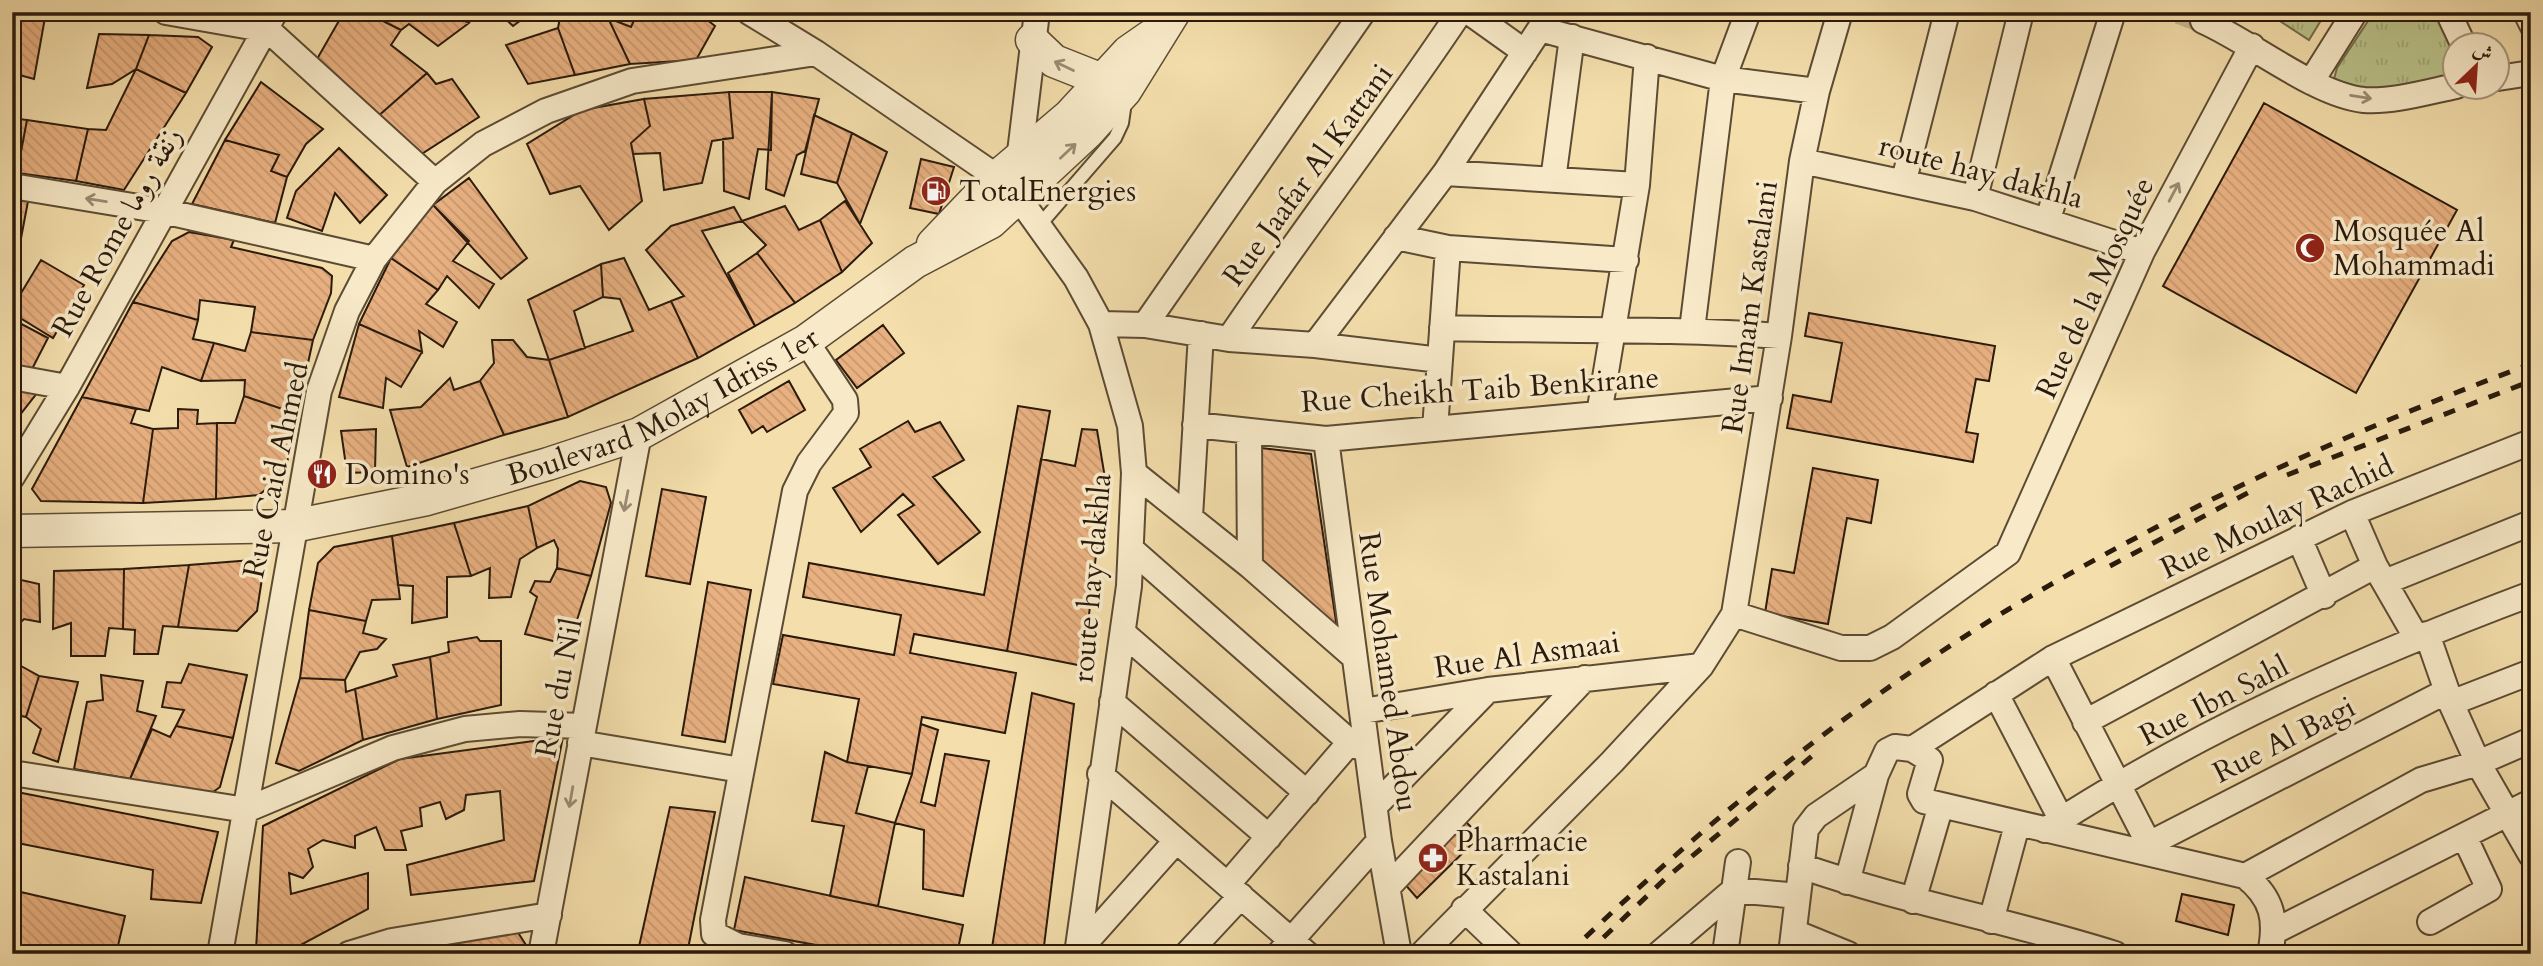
<svg xmlns="http://www.w3.org/2000/svg" width="2543" height="966" font-family="Cardo,Amiri,serif">
<defs>
<pattern id="grass-tufts" width="24" height="20" patternUnits="userSpaceOnUse" patternTransform="scale(1.75)"><rect width="24" height="20" fill="#bac28a"/><path d="M3 7l-1-3M5 7V3M7 7l1-3M15 17l-1-3M17 17v-4M19 17l1-3" fill="none" stroke="#a0a676"/></pattern>
<pattern id="building-back-hatch" width="6" height="6" patternUnits="userSpaceOnUse" patternTransform="scale(1.75)"><rect width="6" height="6" fill="#e9b181"/><path d="M-1 5l2 2M0 0l6 6M5-1l2 2" fill="none" stroke="#c8986e"/></pattern>
</defs>
<rect width="100%" height="100%" fill="#f4dfac"/>
<filter id="stains"><feTurbulence type="fractalNoise" baseFrequency=".00286" numOctaves="4"/><feColorMatrix values="0 0 0 0 .2 0 0 0 0 .09 0 0 0 0 .02 0 0 0 .5 -.17"/></filter>
<radialGradient id="worn" r=".72"><stop offset=".6" stop-color="#630" stop-opacity="0"/><stop offset="1" stop-color="#630" stop-opacity=".3"/></radialGradient>
<!-- grass -->
<path fill="url(#grass-tufts)" stroke="#726e4b" stroke-width="2" d="M2266 12H2326L2309 40Z
M2374 12H2443L2456 46 2455 73C2405 103 2386 97 2332 86L2337 68Z"/>
<!-- building -->
<path fill="url(#building-back-hatch)" stroke="#2a1a0c" stroke-width="2" d="M12 12H46L34 79 12 73Z
M344 12H365L401 30 391 45 427 73 376 118 317 59Z
M365 12H448L469 23 438 46 409 24 401 30Z
M504 12H532L513 26 501 15Z
M561 12 608 18 630 64 575 75 558 28Z
M568 12H638L631 27 608 18Z
M638 12H697L715 26 696 60 630 64 608 18 631 27Z
M1090 12H1110L1106 19Z
M558 28 575 75 528 84 506 45Z
M99 34 149 35 136 69 112 84 87 88Z
M149 35 198 37 212 47 186 93 136 69Z
M136 69 186 93 124 190 76 181 88 129 106 130Z
M427 73 436 84 452 79 479 117 417 157 376 118Z
M261 82 323 129 306 144 287 177 271 171 279 155 225 140Z
M729 92 733 138 712 141 702 183 664 190 660 153 633 154 631 143 650 126 644 99Z
M729 92H772L771 150 758 149 749 199 724 191 723 139 733 138Z
M772 92 819 99 805 151 797 155 784 196 766 189Z
M644 99 650 126 631 143 642 201 609 230 580 186 550 194 527 144 582 110Z
M2264 103 2457 210 2356 393 2163 286Z
M814 115 852 133 837 183 801 174Z
M12 118 27 120 17 173 12 172Z
M27 120 88 129 76 181 17 173Z
M852 133 887 152 860 224 837 183Z
M225 140 279 155 271 171 287 177 275 223 192 204Z
M339 148 387 195 360 223 335 193 322 231 287 218 296 191Z
M921 159 954 167 939 214 910 208Z
M469 178 527 258 501 279 433 205Z
M29 196 19 249 12 257V204Z
M845 201 872 243 842 272 820 220Z
M433 205 469 241 453 261 494 284 479 308 447 276 438 290 391 258Z
M785 206 799 230 820 220 842 272 795 303 757 253 766 245 742 221Z
M734 207 742 221 702 231 755 326 698 358 671 301 684 296 646 250 671 226Z
M189 232 234 240 231 247 322 268 332 276 331 293 313 340 251 332 255 307 200 300 198 320 133 302 172 241Z
M757 253 795 303 755 326 728 273Z
M391 258 438 290 426 304 457 322 443 347 419 331 422 352 359 324Z
M624 258 649 310 671 301 698 358 568 417 549 360 633 331 620 299 603 297 601 264Z
M41 260 84 285 53 338 12 313V308Z
M601 264 603 297 574 311 585 348 549 360 528 300Z
M133 302 198 320 193 339 214 343 201 381 162 367 149 411 82 397Z
M1809 313 1995 346 1989 381 1976 379 1966 432 1978 434 1973 462 1787 428 1793 395 1831 402 1842 343 1805 336Z
M12 319 48 338 32 369 12 364Z
M359 324 422 352 401 387 386 378 383 408 339 397Z
M883 325 904 353 857 388 836 360Z
M251 332 313 340 297 414 244 396 245 380 201 381 214 343 245 351Z
M492 340H513L527 357 549 360 568 417 504 435 480 381 494 363Z
M450 378 454 390 480 381 504 435 407 467 390 410 421 407Z
M789 381 805 410 767 432 763 426 752 433 739 410Z
M12 387 37 393 12 425Z
M244 396 297 414 285 473 259 495 216 499 217 423H235Z
M82 397 136 409 131 423 153 429 143 503 41 501 32 489Z
M1018 406 1050 411 1007 651 914 634 910 653 1016 673 1005 733 922 717 912 774 847 762 859 699 773 684 783 635 894 655 901 615 803 597 809 563 984 595Z
M178 409 198 410 197 424 217 423 216 499 143 503 153 429 178 428Z
M908 421 915 432 940 422 964 460 933 477 980 532 938 564 898 515 914 505 903 494 861 532 833 488 871 467 860 449Z
M376 429 375 472 347 473 341 431Z
M1082 429 1097 430 1105 478 1083 666 1007 651 1041 459 1075 466Z
M1261 448 1311 454 1337 628 1250 566Z
M1813 468 1878 480 1871 523 1847 518 1828 624 1765 613 1772 569 1794 573Z
M580 481 606 487 611 503 591 576 557 568 558 549 554 540 537 548 528 506Z
M662 489 706 497 690 584 646 576Z
M528 506 537 548 520 559 511 597 489 598 490 568 471 576 454 523Z
M454 523 471 576 447 577V617L412 623 413 586 398 585 392 536Z
M392 536 400 599 372 600 366 621 309 610 318 563 334 547Z
M265 559 257 611 237 631 178 627 189 565Z
M12 560 21 561V580L39 584 40 622 24 619 14 629Z
M189 565 178 627 163 626 158 654H134L135 630 123 629 124 569Z
M557 568 591 576 569 645 525 634 537 597 530 592 535 581 550 582Z
M124 569 123 629 109 628 105 656H71V623L53 629 54 571Z
M708 582 751 590 725 742 682 735Z
M309 610 366 621 363 633 386 639 377 649 360 652 345 680 300 678Z
M477 637 480 641H501V705L437 719 430 657 449 652 448 642Z
M430 657 437 719 363 740 355 689 397 676 393 665Z
M12 661 39 676 26 717 12 714Z
M189 664 247 675 233 738 176 726 184 710 162 707 167 682 181 683Z
M101 675 143 681 137 711 156 716 130 779 74 769 87 702 103 700Z
M39 676 78 682 58 762 33 753 41 729 26 717Z
M300 678 345 680 346 692 355 689 363 740 299 771 276 763Z
M1032 693 1074 704 1043 954H991Z
M921 724 938 730 921 802 935 806 945 754 989 761 963 896 923 889 924 830 895 823 912 774Z
M176 726 233 738 220 787 209 795 130 779 152 729 170 737Z
M563 737 534 881 411 895 407 865 504 840 500 791 466 795 464 810 446 819 440 802 420 808 422 826 401 831 406 850H385L376 827 355 836V848L323 840 308 849 313 867 303 878 289 873 291 894 368 873V909L284 954 256 950 263 826 400 759Z
M825 752 847 762 868 766 856 813 895 823 878 906 830 896 844 826 812 821Z
M12 791 218 832 201 903 151 899 153 870 12 842Z
M670 807 715 812 687 954H647L638 951Z
M1464 820 1480 836 1417 898 1403 882Z
M745 877 963 925 958 949 972 954H865L734 930Z
M12 890 125 916 116 954H33L12 950Z
M2182 894 2234 905 2228 935 2176 921Z
M515 928 526 945 524 954H443L445 943Z
M445 943 443 954H407Z"/>
<g fill="none" stroke-linecap="round" stroke-linejoin="round">
<!-- minor-tunnel -->
<path stroke="#ccb88c" stroke-width="24" stroke-dasharray="24 12" stroke-linecap="butt" d="M2179 12 2203 21"/>
<!-- service casing -->
<g stroke="#5c4b34" stroke-width="16">
<path id="service" d="M2519 12 2531 36
M1037 228 1115 138 1122 123 1125 102"/>
</g>
<!-- minor casing -->
<g stroke="#5c4b34" stroke-width="28">
<path id="minor" d="M166 12 268 30 435 182
M749 12 816 53 997 177 1018 197 1076 278 1101 324 1130 426 1134 473 1129 586 1077 954
M1469 12 1525 52
M2448 12 2464 46
M2203 21C2251 42 2315 95 2364 100 2393 102 2427 92 2456 86
M1540 29 1723 79 1817 91
M2498 78 2531 73
M2311 82 2355 12
M1802 161 1975 198 2142 252
M1018 169 1037 12
M1445 173 1637 185
M1553 180 1572 37
M1904 180 1947 12
M12 186 163 211 374 259
M1975 198 2021 12
M2048 219 2113 12
M1396 237 1448 248 1626 260
M1101 324 1145 325 1229 339 1315 345 1440 360
M1145 325 1363 12
M1442 328C1554 331 1667 328 1779 336
M1692 330 1723 79 1748 12
M1229 339C1304 228 1386 123 1460 12
M1315 345 1445 173 1551 12
M12 377 67 387
M1599 414 1637 185 1647 57
M1195 425 1326 439 1770 398
M1435 429 1448 248
M1249 433 1250 566
M1326 439 1379 841 1399 954
M1134 473 1250 566 1353 656
M12 477 67 387 275 12
M2352 513 2375 566 2416 637
M1190 517 1201 334
M2299 538 2324 596
M1131 549 1350 742 1367 751
M2385 582 2531 523
M1734 614 1841 648H1870L1892 637 2008 553 2142 252 2252 46
M1123 633 1307 793
M2427 634 2451 703 2478 763 2531 855
M2053 658 2154 854
M1996 694 2061 819
M1112 702 1269 837
M2451 703 2531 672
M1363 711 1488 690 1701 666
M2085 722 2375 566
M580 743 741 770
M1912 749 2053 658 2352 513 2531 442
M12 773 246 810 393 748 465 729 520 724 584 726
M1100 774 1307 954
M1375 806 1488 690
M2045 830C2195 732 2363 657 2531 594
M2149 844 2447 691
M1801 866C1904 902 2011 921 2115 954
M2245 876 2421 780 2478 763 2531 740
M1847 882 1876 775 1887 751 1895 747 1912 749 1930 760 1920 794 1924 801 2245 876C2273 898 2277 920 2270 954
M1228 884 1350 742
M1389 886 1585 678
M1913 901 1941 805
M1464 909 1510 953
M1991 921 2017 825
M2430 922 2489 889 2465 838
M2275 931 2531 802
M1794 932 1848 954
M1077 952 1176 841
M220 954 319 391 347 311 374 259 435 182 483 144 546 111 632 81 816 53
M349 954 392 941 549 915
M541 954 639 434
M785 954 738 946 714 934 713 920 795 491 809 463 846 413 845 400 806 341
M1187 954 1241 896
M1279 954 1379 841
M1422 954 1612 762 1701 666 1734 614 1779 336 1802 161 1817 91 1840 12
M1659 954 1734 890 1798 896
M1725 954 1738 862
M1791 954 1806 829 1816 816 1876 775"/>
</g>
<!-- tertiary casing -->
<g stroke="#5c4b34" stroke-width="35">
<g id="tertiary">
<path d="M1032 40 1054 61 1102 80"/>
<path d="M933 244 997 177 1069 116 1128 52 1151 36"/>
<path id="s1" d="M12 531 293 526 427 499 548 464 639 434 806 341 915 262 991 222 1087 133 1125 91 1174 12"/>
</g>
</g>
<!-- service -->
<use href="#service" stroke="#f8eac9" stroke-width="12"/>
<!-- minor -->
<use href="#minor" stroke="#f8eac9" stroke-width="24"/>
<!-- tertiary -->
<use href="#tertiary" stroke="#f8eac9" stroke-width="32"/>
<!-- rail -->
<path stroke="#2a1a0c" stroke-width="5" stroke-dasharray="12 12" stroke-linecap="butt" d="M2287 475 2531 381
M2110 566 2255 489
M1568 954C1702 825 1848 706 2009 609 2174 510 2351 431 2531 364
M1586 954 1666 878 1812 756"/>
</g>
<!-- one-way arrows -->
<defs><path id="oneway-shaft" d="M-6 0H5M1.5-3L5.5 0L1.5 3" fill="none" stroke-width="1.6" stroke-linecap="round" stroke-linejoin="round" transform="scale(1.75)"/></defs>
<g stroke="#9b8c74">
<use href="#oneway-shaft" transform="translate(1064 66) rotate(-154)"/>
<use href="#oneway-shaft" transform="translate(2361 97) rotate(9)"/>
<use href="#oneway-shaft" transform="translate(1068 151) rotate(-43)"/>
<use href="#oneway-shaft" transform="translate(2174 192) rotate(-62)"/>
<use href="#oneway-shaft" transform="translate(96 200) rotate(-171)"/>
<use href="#oneway-shaft" transform="translate(626 501) rotate(101)"/>
<use href="#oneway-shaft" transform="translate(571 797) rotate(100)"/>
</g>
<!-- icons -->
<defs>
<g id="fuel-disc" transform="scale(1.575)"><circle r="9.5" fill="#8f2418" stroke="#f8eac9"/><path d="M-5.5-6h7V0h2V4h1.3V-2.5L3-4.5l.8-.8L6-3V5H2.5V1h-1V6h-7ZM-4.2-4.7v3.2H.2V-4.7Z" fill="#fff"/></g>
<g id="mosque-disc" transform="scale(1.575)"><circle r="9.5" fill="#8f2418" stroke="#f8eac9"/><path d="M3.5-4.9A6 6 0 1 0 3.5 4.9A5 5 0 1 1 3.5-4.9Z" fill="#fff"/></g>
<g id="restaurant-disc" transform="scale(1.575)"><circle r="9.5" fill="#8f2418" stroke="#f8eac9"/><path d="M-5-6h1v4h1v-4h1v4h1v-4h1v5L-1.5 .5V6h-2V.5L-5-1ZM5-6V6H3V1.5H1.5Q1.5-4 5-6Z" fill="#fff"/></g>
<g id="pharmacy-disc" transform="scale(1.575)"><circle r="9.5" fill="#8f2418" stroke="#f8eac9"/><path d="M-2-6h4v4h4v4h-4v4h-4v-4h-4v-4h4Z" fill="#fff"/></g>
</defs>
<g fill-rule="evenodd">
<use href="#fuel-disc" x="936" y="191"/>
<use href="#mosque-disc" x="2310" y="248"/>
<use href="#restaurant-disc" x="322" y="474"/>
<use href="#pharmacy-disc" x="1433" y="858"/>
</g>
<g text-anchor="middle" dominant-baseline="central" stroke-width="7" stroke-linejoin="round" paint-order="stroke">
<!-- street labels -->
<g font-size="30" fill="#2a1a0c" stroke="#f8eac9">
<text transform="translate(1981 172) rotate(15)">route hay dakhla</text>
<text transform="translate(1308 175) rotate(-54)">Rue Jaafar Al Kattani</text>
<text transform="translate(117 232) rotate(-61)">Rue Rome زنقة روما</text>
<text transform="translate(2095 288) rotate(-65)">Rue de la Mosquée</text>
<text transform="translate(1750 307) rotate(-82)">Rue Imam Kastalani</text>
<text transform="translate(1480 390) rotate(-4)">Rue Cheikh Taib Benkirane</text>
<text stroke="none"><textPath href="#s1" startOffset="672">Boulevard Molay Idriss 1er</textPath></text>
<text transform="translate(276 470) rotate(-78)">Rue Caid Ahmed</text>
<text transform="translate(2277 517) rotate(-25)">Rue Moulay Rachid</text>
<text transform="translate(1092 578) rotate(-85)">route hay dakhla</text>
<text transform="translate(1527 655) rotate(-8)">Rue Al Asmaai</text>
<text transform="translate(1388 672) rotate(82)">Rue Mohamed Abdou</text>
<text transform="translate(559 688) rotate(-79)">Rue du Nil</text>
<text transform="translate(2214 701) rotate(-27)">Rue Ibn Sahl</text>
<text transform="translate(2284 740) rotate(-27)">Rue Al Bagi</text>
</g>
<!-- poi labels -->
<g font-size="30" fill="#2a1a0c" stroke="#f8eac9" text-anchor="start">
<text x="959" y="191">TotalEnergies</text>
<text x="2333" y="231">Mosquée Al<tspan x="2333" dy="34">Mohammadi</tspan></text>
<text x="345" y="474">Domino's</text>
<text x="1456" y="841">Pharmacie<tspan x="1456" dy="34">Kastalani</tspan></text>
</g>
</g>
<!-- margin -->
<rect width="2543" height="966" fill="none" stroke="#f4dfac" stroke-width="42"/>
<rect x="14" y="14" width="2515" height="938" fill="none" stroke="#2a1a0c" stroke-width="3.5"/>
<rect x="21" y="21" width="2501" height="924" fill="none" stroke="#2a1a0c" stroke-width="2"/>
<!-- north arrow -->
<g transform="translate(2476 66) rotate(25)"><circle r="33" fill="#f8eac9" stroke="#a6977d" stroke-width="2"/>
<path d="M0-5L12 26L0 18L-12 26Z" fill="#8f2418"/>
<text y="-10" font-size="19" font-weight="bold" text-anchor="middle" fill="#2a1a0c">ش</text>
</g>
<rect width="100%" height="100%" filter="url(#stains)"/>
<rect width="100%" height="100%" fill="url(#worn)"/>
</svg>
